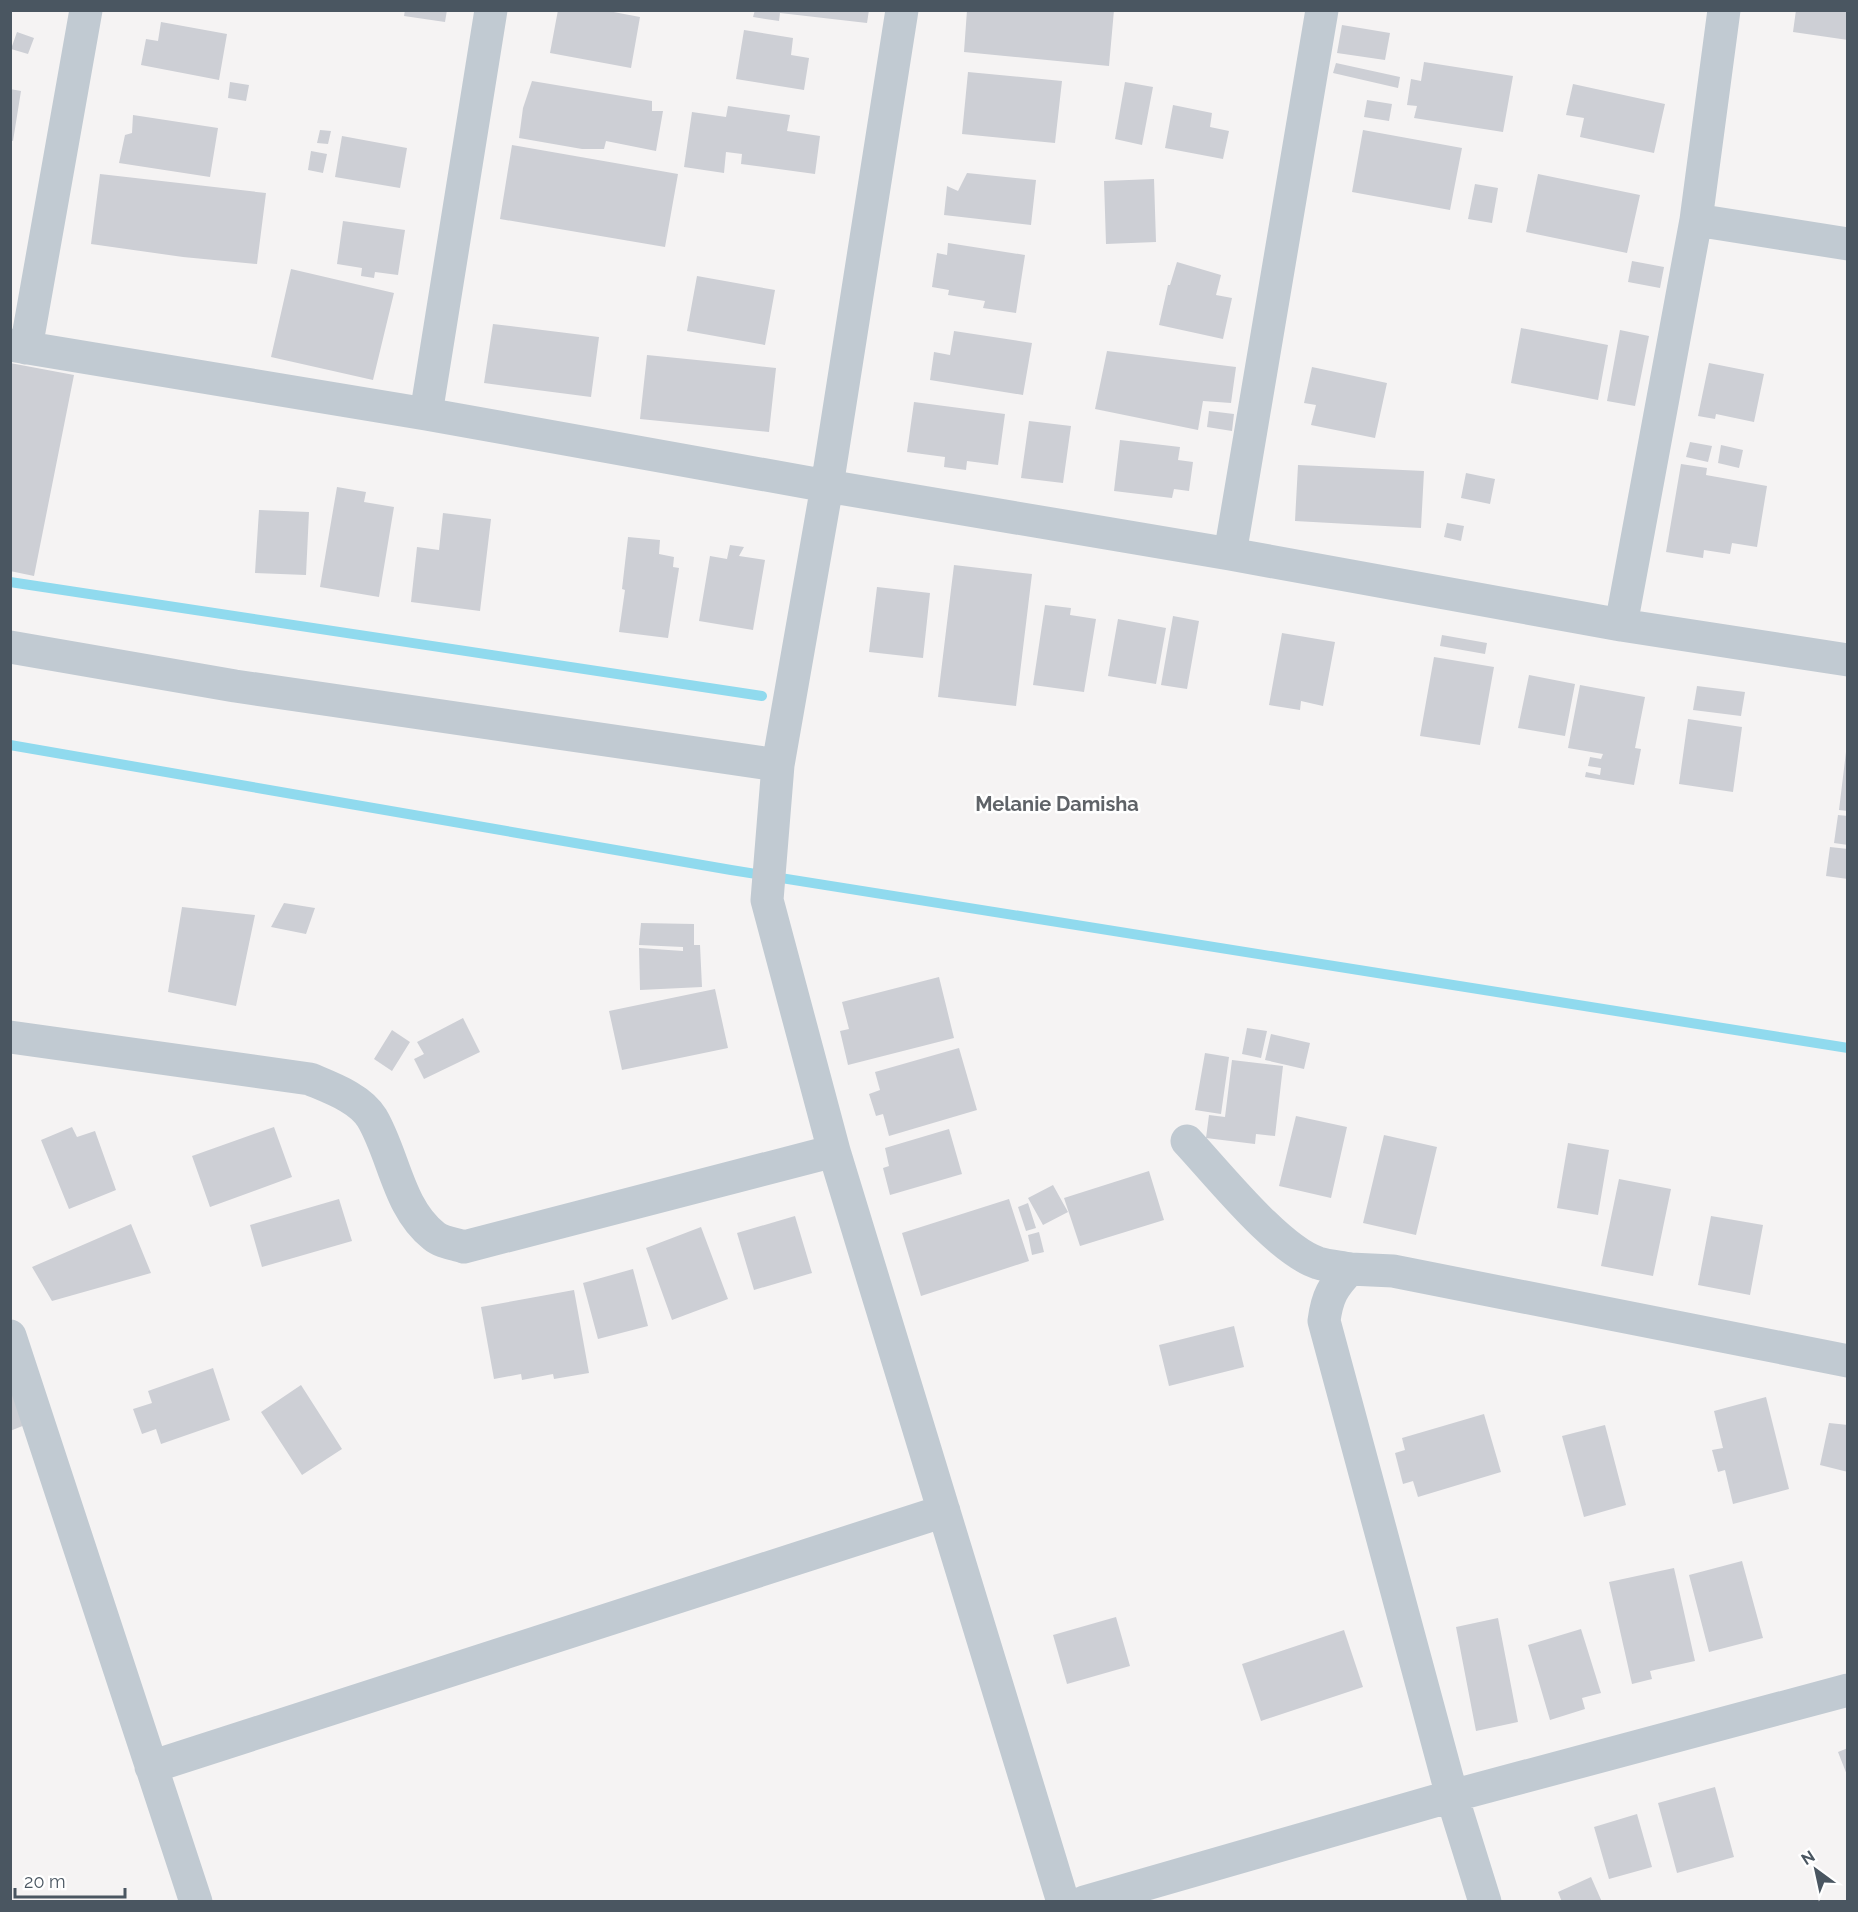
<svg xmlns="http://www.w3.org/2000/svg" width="1858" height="1912" font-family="Raleway,sans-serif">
<rect width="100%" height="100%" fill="#f5f3f3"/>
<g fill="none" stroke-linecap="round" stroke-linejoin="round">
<!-- stream -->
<path stroke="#90daee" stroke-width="10" d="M10 582 762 696
M10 745 731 870 1848 1048"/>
</g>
<!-- building -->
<path fill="#cdcfd5" d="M405 10H447L445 22 404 16Z
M558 10H603L640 17 631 68 550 53Z
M755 10H869L867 23 780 13 779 21 753 17Z
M967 10H1114L1109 66 964 52Z
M1796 10H1848V40L1793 32Z
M161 22 227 34 219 80 141 65 146 39 158 41Z
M1342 25 1390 33 1385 60 1337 53Z
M744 30 793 38 791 55 809 58 804 90 736 79Z
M17 32 34 38 28 54 11 49Z
M1424 62 1513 76 1503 132 1414 118 1417 106 1407 105 1411 79 1421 81Z
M1336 63 1400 77 1398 88 1333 73Z
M968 72 1062 81 1055 143 962 134Z
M532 81 652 101V111H663L656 151 606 141 604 149H582L519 138 523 108Z
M230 82 249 85 246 101 228 98Z
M1125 82 1153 87 1142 145 1115 139Z
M1573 84 1665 104 1654 153 1580 137 1584 118 1566 115Z
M10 89 21 91 13 141 10 140Z
M1367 100 1392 104 1389 121 1364 117Z
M1173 105 1212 113 1210 127 1229 131 1223 159 1165 148Z
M728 106 790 115 787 131 820 136 815 174 741 164 742 154 726 152 724 173 684 167 692 112 726 117Z
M133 115 218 128 210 177 119 163 125 135 132 133Z
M320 130 331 131 328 144 317 143Z
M1363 130 1462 148 1450 210 1352 192Z
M342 136 407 148 400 188 335 177Z
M512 145 678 174 665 247 500 219Z
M311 151 327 154 323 173 308 170Z
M967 173 1036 180 1031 225 944 215 947 186 958 191Z
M100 174 266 193 257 264 183 257 91 244Z
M1538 174 1640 195 1627 253 1526 232Z
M1154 179 1156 242 1106 244 1104 181Z
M1475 184 1498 188 1492 223 1468 219Z
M343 221 405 230 398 275 375 272 374 278 361 276 362 268 337 264Z
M948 243 1025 255 1016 313 983 308 985 301 948 295 949 290 932 287 937 253 947 255Z
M1632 261 1664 267 1660 288 1628 282Z
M1177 262 1221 275 1216 295 1232 298 1223 339 1159 325 1168 285H1170Z
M291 269 394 293 373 380 271 357Z
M697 276 775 290 765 345 687 331Z
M493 324 599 337 591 397 484 383Z
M1521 328 1608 345 1598 400 1511 383Z
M1620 330 1649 336 1635 406 1607 401Z
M954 331 1032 343 1023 395 930 380 934 352 950 355Z
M1107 351 1236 367 1231 403 1203 401 1198 430 1095 409Z
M647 355 776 368 769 432 640 419Z
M10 363 74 375 34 576 10 571Z
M1709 363 1764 374 1754 422 1716 414 1715 419 1698 416Z
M1312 367 1387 383 1375 438 1311 425 1316 405 1304 403Z
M914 402 1005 414 998 465 967 461 966 470 944 467 945 457 907 452Z
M1209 411 1234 414 1232 431 1207 427Z
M1029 421 1071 426 1063 483 1021 478Z
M1120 440 1180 447 1178 460 1193 462 1189 491 1174 489 1172 498 1114 491Z
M1690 442 1712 446 1708 462 1686 457Z
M1721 445 1743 450 1739 468 1718 463Z
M1681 464 1707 468 1706 475 1767 486 1757 547 1732 543 1730 554 1704 550 1703 558 1666 552Z
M1298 465 1424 471 1421 528 1295 521Z
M1466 473 1495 479 1490 504 1461 498Z
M337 487 366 492 364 502 394 507 379 597 320 587Z
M259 510 309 512 306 575 255 573Z
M443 513 491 519 480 611 411 602 417 547 439 550Z
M1447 523 1464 526 1461 541 1444 537Z
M628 537 660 540 659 554 674 557 673 567 679 568 668 638 619 632 625 590 622 589Z
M730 545 744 547 739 556 765 560 753 630 699 621 710 556 727 559Z
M954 565 1032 574 1016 706 938 697Z
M877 587 930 593 923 658 869 652Z
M1045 605 1071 608 1070 615 1096 619 1084 692 1033 685Z
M1173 616 1199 621 1187 689 1161 685Z
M1118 619 1166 628 1156 684 1108 676Z
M1282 633 1335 642 1323 706 1301 701 1300 710 1269 705Z
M1442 635 1487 643 1485 654 1440 646Z
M1434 657 1494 667 1480 745 1420 736Z
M1529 675 1575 684 1565 736 1518 728Z
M1580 685 1645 697 1635 748 1641 749 1634 785 1585 777 1586 772 1600 775 1601 768 1588 766 1590 757 1601 759 1603 754 1568 748Z
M1697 686 1745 692 1741 716 1693 710Z
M1688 719 1742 727 1733 792 1679 784Z
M1846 752H1848V811L1839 810Z
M1838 815 1848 816V845L1834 843Z
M1830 847 1848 849V879L1826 876Z
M284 903 315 908 306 934 271 927Z
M182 907 255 915 236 1006 168 992Z
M641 923 694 924V945H700L702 987 640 990 639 948 683 951V947L639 945Z
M939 977 954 1038 848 1065 840 1031 849 1029 842 1002Z
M715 989 728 1048 622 1070 609 1011Z
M463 1018 480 1052 424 1079 414 1059 424 1054 417 1042Z
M1247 1028 1267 1031 1261 1058 1242 1054Z
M392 1030 410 1042 392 1071 374 1059Z
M1271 1034 1310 1043 1304 1069 1265 1060Z
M959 1048 977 1110 889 1136 883 1114 876 1116 869 1094 880 1090 875 1072Z
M1205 1053 1229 1057 1221 1114 1195 1110Z
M1232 1060 1283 1066 1275 1136 1256 1134 1255 1144 1206 1138 1209 1115 1225 1117Z
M1296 1116 1347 1127 1331 1198 1279 1186Z
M72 1127 77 1137 95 1131 116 1190 69 1209 41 1140Z
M274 1127 292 1177 210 1207 192 1156Z
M949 1129 962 1174 890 1195 883 1168 889 1166 885 1148Z
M1384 1135 1437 1147 1416 1235 1363 1223Z
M1568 1143 1609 1150 1598 1215 1557 1208Z
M1149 1171 1164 1220 1080 1246 1064 1198Z
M1619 1179 1671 1189 1653 1276 1601 1266Z
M1053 1185 1068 1212 1043 1225 1028 1198Z
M339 1199 352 1241 262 1267 250 1225Z
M1009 1199 1029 1261 921 1296 902 1233Z
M1028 1203 1036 1228 1026 1231 1018 1207Z
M795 1216 812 1273 754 1290 737 1233Z
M1711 1216 1763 1225 1750 1295 1698 1285Z
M131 1224 151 1273 52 1301 32 1267Z
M701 1227 728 1299 672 1320 646 1248Z
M1039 1232 1044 1252 1032 1255 1028 1235Z
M633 1269 648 1326 598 1339 583 1283Z
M574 1290 589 1373 554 1379 553 1374 522 1380 521 1374 494 1379 481 1307Z
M1234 1326 1244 1367 1169 1386 1159 1345Z
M213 1368 230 1420 161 1444 156 1429 142 1434 133 1409 152 1403 148 1391Z
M301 1385 342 1449 302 1475 261 1412Z
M10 1388 25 1425 10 1431Z
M1766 1397 1789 1489 1733 1504 1725 1470 1718 1472 1712 1450 1723 1448 1714 1411Z
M1484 1414 1501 1472 1418 1497 1413 1481 1403 1484 1395 1453 1405 1450 1402 1438Z
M1829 1423 1848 1425V1472L1820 1465Z
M1605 1425 1626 1505 1584 1517 1562 1436Z
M1742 1561 1763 1638 1709 1652 1689 1575Z
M1674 1568 1695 1661 1650 1671 1652 1679 1632 1684 1609 1582Z
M1116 1617 1130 1666 1067 1684 1053 1635Z
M1498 1618 1518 1722 1476 1731 1456 1627Z
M1581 1629 1601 1693 1582 1698 1585 1709 1550 1720 1528 1645Z
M1344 1630 1363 1687 1261 1721 1242 1664Z
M1848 1748V1775H1847L1838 1752Z
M1715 1787 1734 1857 1677 1873 1658 1803Z
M1637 1814 1652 1867 1609 1879 1594 1827Z
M1591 1877 1602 1902H1562L1558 1892Z"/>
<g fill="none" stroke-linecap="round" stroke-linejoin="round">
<!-- street -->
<path stroke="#c1cad2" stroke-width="33" d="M902 10 827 486 778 765 767 900 834 1151 1063 1902
M1696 220 1848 244
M10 345 426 414 827 486 1230 554 1621 625 1848 660
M26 348 86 10
M426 414 491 10
M1230 554 1322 10
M1621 625 1696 220 1724 10
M10 647 235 686 778 765
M10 1037 310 1079C331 1088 360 1098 372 1118 394 1155 398 1208 434 1236 441 1242 455 1244 464 1247L834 1151
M1187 1141C1217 1173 1278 1250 1318 1263 1328 1266 1340 1267 1350 1269
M10 1336 196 1902
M151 1767 944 1511
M1084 1902 1452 1796 1848 1690
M1485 1902 1452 1796 1324 1321C1327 1297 1333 1286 1350 1269L1393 1271 1848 1361"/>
</g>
<g text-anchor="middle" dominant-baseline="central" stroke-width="5" stroke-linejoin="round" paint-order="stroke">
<!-- neighbourhood labels -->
<g font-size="20" font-weight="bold" fill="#5f6368" stroke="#fff">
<text x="1057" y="804">Melanie Damisha</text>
</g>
</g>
<!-- border -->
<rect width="1858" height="1912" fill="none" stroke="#4a5661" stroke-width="24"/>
<!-- north arrow -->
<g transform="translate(1816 1870) rotate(327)" stroke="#ffffff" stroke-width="4.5" paint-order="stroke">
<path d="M0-4.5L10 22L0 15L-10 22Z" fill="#4a5661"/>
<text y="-9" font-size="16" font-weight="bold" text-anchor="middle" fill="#4a5661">N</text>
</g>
<!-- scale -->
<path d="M15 1888v9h110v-9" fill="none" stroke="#4a5661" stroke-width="3"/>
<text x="24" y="1888" font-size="18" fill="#4a5661" stroke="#ffffff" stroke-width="4.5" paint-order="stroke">20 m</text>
</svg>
